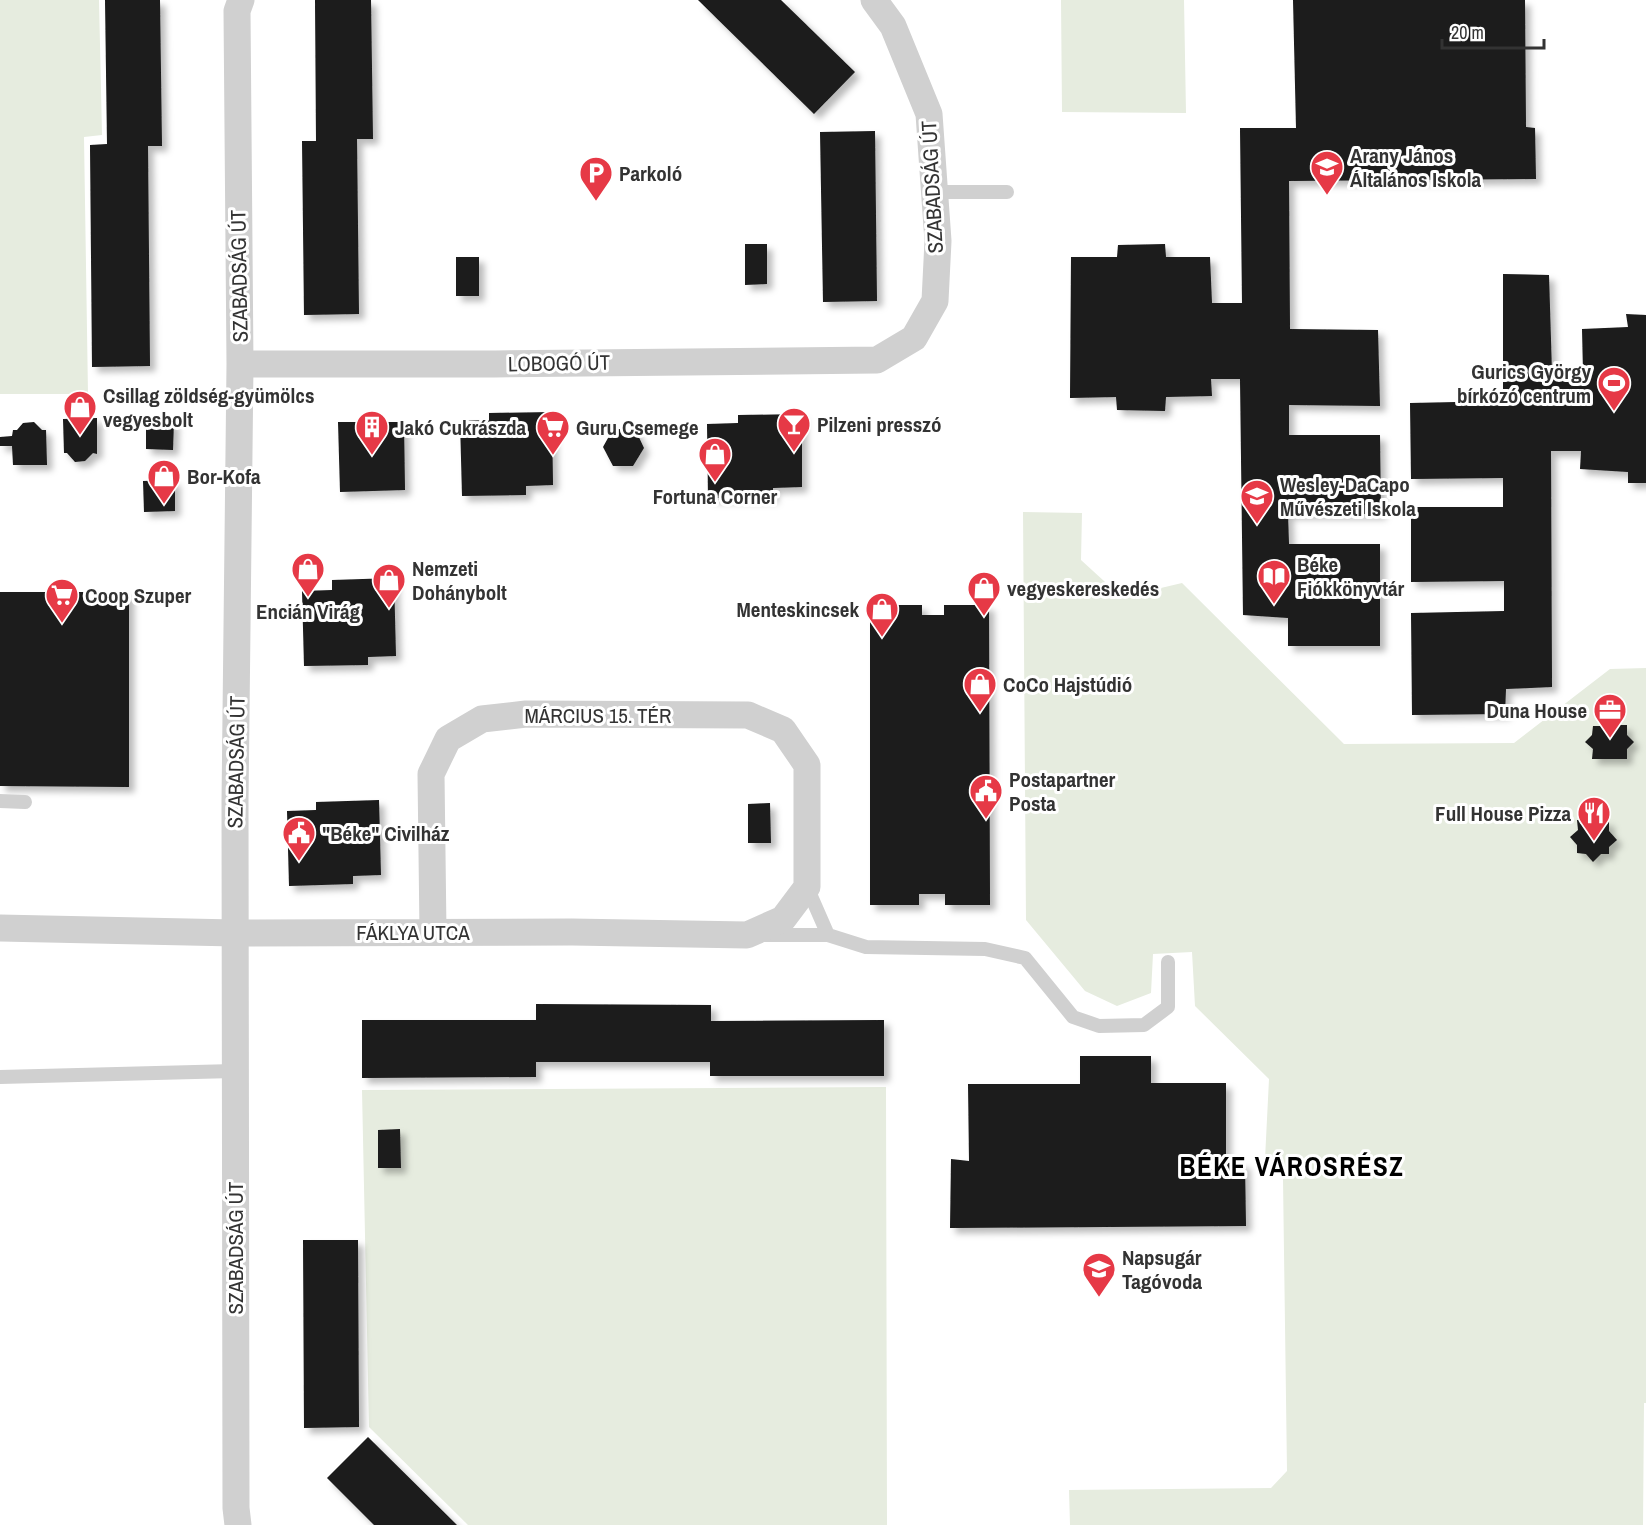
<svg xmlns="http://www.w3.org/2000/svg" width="1646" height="1525" font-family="'Archivo Narrow',sans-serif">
<defs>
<filter id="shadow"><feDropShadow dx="5.5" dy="5.5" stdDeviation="3" flood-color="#0004"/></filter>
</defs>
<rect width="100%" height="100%" fill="#fff"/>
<!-- green -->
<path fill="#e6ecdf" d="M0 0H99L102 135 84 137 88 394H0Z
M1061 0H1184L1186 113 1062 112Z
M1023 512 1082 513 1081 560 1116 592H1144L1182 583 1344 744 1514 743 1610 669 1646 668V1403H1644L1643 1525H1070L1069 1490 1271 1488 1287 1471 1283 1179 1265 1159 1269 1079 1195 1006 1192 952 1153 954 1151 993 1117 1006 1085 991 1026 920Z
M886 1087 887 1525H468L369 1427 362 1090Z"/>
<!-- building -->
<path fill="#1a1a1a" filter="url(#shadow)" d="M105 0H160L162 146H148L150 366 92 367 90 145 107 144Z
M315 0H371L373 139H357L359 314 304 315 302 141H316Z
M698 0H781L855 72 814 114Z
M1293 0H1525L1526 127 1535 128 1536 179 1289 181 1290 329 1378 330 1380 406 1289 405V435H1380L1381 514H1288L1289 544H1380V646H1288V618L1243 615 1240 379H1211L1212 396 1166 397 1165 411 1117 410 1116 397 1070 398 1071 257H1117L1118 245 1165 244 1166 257H1210L1212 303H1242L1240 128H1296Z
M875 131 877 301 823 302 820 132Z
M745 244H767V284L745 285Z
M456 257H479V296H456Z
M1503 274 1549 275 1552 373H1583L1582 329 1628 327 1626 314 1646 315V483H1628V472L1580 469 1581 451H1551L1552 687 1506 689 1505 714 1412 715 1411 613 1504 611V581L1411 582V507H1503V478L1411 479 1410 403 1503 401Z
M552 412 553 485 526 486V495L462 496 460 421 489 420V413Z
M802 414V487L773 488V498H708L707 424 738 423V415Z
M97 418V454L93 453 85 461 75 462 67 453H64L63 419Z
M146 420 174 421 173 450 146 449Z
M34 422 42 430H46L47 465H13L12 446H0V437L12 436 13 430H17L23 423Z
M338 422H404L405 490 340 492Z
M613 429H635L644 448 633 466H613L603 447Z
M175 480V511L144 512 143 481Z
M394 578 396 656 368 657V665L304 666 302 591 332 590V580Z
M0 592H129V787L0 786Z
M870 605H922V615H944V605H989L990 905H945V894H919V905H870Z
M1610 718 1617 725H1627V735L1634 742 1627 749V759H1592L1593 749 1585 742 1592 735 1593 726H1602Z
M379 800 381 875 353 876V884L289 886 287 811 316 810V802Z
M770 803 771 843H748V804Z
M1577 820 1609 821V831L1617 840 1609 847V854H1601L1593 862 1586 854 1577 853V845L1570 837 1578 830Z
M536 1004 711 1005V1021L884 1020V1076H710V1062H536V1077L362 1078V1020H536Z
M1080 1056H1151V1083H1226V1163H1245L1246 1226 950 1228 951 1159 969 1161 968 1084H1080Z
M400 1129 401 1168H378V1130Z
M303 1240H358L359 1427 304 1428Z
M368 1437 457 1525H374L327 1478Z"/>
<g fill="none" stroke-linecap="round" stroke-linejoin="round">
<!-- lane -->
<path stroke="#d0d0d0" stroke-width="14" d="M935 192H1007
M0 801 25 802
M764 935H828L807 887
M828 935 866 947 985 949 1025 958 1073 1017 1099 1026 1144 1025 1168 1007V962
M0 1077 234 1071"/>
<!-- street -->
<path stroke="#d0d0d0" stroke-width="27" d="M240 364H495L877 360 914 338 935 301 938 241 929 114 893 26 874 0
M0 928 235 933 572 932 747 935 783 919 807 887V765L783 730 748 715 526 714 482 719 448 739 431 774 433 932
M238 1525 236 1508 235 802 240 364 237 11 241 0"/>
</g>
<!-- icons -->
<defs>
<g id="school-pin" transform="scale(1.725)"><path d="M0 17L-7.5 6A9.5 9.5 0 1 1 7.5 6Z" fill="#e63946" stroke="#fff"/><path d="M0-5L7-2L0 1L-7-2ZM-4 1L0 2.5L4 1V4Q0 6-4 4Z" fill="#fff"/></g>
<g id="parking-pin" transform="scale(1.725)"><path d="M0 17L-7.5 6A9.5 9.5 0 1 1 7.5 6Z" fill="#e63946" stroke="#fff"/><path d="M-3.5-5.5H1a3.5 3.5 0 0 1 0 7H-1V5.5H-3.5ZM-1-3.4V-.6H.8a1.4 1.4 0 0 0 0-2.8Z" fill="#fff"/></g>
<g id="stadium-pin" transform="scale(1.725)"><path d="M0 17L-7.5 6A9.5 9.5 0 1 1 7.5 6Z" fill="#e63946" stroke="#fff"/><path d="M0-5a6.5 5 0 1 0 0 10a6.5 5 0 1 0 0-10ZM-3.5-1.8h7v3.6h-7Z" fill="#fff"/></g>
<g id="shop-pin" transform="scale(1.725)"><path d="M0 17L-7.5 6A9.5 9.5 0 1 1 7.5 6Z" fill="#e63946" stroke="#fff"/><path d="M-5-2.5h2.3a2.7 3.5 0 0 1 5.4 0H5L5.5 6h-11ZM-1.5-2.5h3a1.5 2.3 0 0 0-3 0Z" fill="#fff"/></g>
<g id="bar-pin" transform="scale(1.725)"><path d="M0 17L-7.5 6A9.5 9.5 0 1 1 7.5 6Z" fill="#e63946" stroke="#fff"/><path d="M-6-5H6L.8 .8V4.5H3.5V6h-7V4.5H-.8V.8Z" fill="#fff"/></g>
<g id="building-pin" transform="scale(1.725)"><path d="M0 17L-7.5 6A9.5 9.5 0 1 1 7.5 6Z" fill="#e63946" stroke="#fff"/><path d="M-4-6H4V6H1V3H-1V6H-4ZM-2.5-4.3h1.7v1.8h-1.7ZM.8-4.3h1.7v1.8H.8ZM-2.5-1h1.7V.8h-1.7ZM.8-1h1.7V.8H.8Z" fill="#fff"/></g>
<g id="supermarket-pin" transform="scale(1.725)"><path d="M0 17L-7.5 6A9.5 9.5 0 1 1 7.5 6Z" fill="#e63946" stroke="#fff"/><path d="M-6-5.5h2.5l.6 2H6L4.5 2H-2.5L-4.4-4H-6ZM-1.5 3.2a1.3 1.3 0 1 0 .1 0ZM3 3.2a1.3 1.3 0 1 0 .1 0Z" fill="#fff"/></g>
<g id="library-pin" transform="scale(1.725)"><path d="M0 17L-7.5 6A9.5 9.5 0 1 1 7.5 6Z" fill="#e63946" stroke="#fff"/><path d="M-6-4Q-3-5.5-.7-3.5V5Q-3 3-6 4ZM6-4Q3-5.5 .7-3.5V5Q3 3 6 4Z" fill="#fff"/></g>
<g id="office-pin" transform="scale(1.725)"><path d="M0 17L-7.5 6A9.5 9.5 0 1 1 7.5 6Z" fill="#e63946" stroke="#fff"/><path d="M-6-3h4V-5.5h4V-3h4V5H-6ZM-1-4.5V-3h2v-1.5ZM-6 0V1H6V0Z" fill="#fff"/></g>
<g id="civic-pin" transform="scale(1.725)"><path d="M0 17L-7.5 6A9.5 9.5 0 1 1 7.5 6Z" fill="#e63946" stroke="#fff"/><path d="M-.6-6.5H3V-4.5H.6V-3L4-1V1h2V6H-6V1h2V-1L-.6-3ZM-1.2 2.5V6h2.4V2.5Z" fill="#fff"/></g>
<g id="restaurant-pin" transform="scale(1.725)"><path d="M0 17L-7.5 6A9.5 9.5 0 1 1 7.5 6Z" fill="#e63946" stroke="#fff"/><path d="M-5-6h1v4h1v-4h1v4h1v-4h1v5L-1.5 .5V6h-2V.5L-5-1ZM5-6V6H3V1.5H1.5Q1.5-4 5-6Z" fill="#fff"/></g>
</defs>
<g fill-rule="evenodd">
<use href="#school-pin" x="1327" y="167"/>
<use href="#parking-pin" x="596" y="173"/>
<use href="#stadium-pin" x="1614" y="383"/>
<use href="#shop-pin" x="80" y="407"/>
<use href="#bar-pin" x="794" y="424"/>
<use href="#building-pin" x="372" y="427"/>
<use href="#supermarket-pin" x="553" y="427"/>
<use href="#shop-pin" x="715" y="454"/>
<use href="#shop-pin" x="164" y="476"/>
<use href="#school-pin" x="1257" y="496"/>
<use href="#shop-pin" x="308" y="569"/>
<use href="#library-pin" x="1274" y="576"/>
<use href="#shop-pin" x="389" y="580"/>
<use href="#shop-pin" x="984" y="588"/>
<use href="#supermarket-pin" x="62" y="595"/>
<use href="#shop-pin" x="882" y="609"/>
<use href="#shop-pin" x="980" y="684"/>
<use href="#office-pin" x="1610" y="710"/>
<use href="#civic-pin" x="986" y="791"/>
<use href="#restaurant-pin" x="1594" y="813"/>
<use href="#civic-pin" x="299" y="833"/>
<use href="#school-pin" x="1099" y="1269"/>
</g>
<g text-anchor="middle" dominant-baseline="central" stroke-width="6" stroke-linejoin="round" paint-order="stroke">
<!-- poi labels -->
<g font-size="21" font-weight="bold" fill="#333" stroke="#fff" text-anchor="start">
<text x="1350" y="155">Arany János<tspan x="1350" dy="24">Általános Iskola</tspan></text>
<text x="619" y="173">Parkoló</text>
<text x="1591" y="371" text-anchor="end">Gurics György<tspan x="1591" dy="24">bírkózó centrum</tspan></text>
<text x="103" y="395">Csillag zöldség-gyümölcs<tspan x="103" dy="24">vegyesbolt</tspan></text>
<text x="817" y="424">Pilzeni presszó</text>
<text x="395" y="427">Jakó Cukrászda</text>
<text x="576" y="427">Guru Csemege</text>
<text x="187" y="476">Bor-Kofa</text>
<text x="1280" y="484">Wesley-DaCapo<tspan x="1280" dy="24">Művészeti Iskola</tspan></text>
<text x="715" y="496" text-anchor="middle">Fortuna Corner</text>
<text x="1297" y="564">Béke<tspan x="1297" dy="24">Fiókkönyvtár</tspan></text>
<text x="412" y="568">Nemzeti<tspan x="412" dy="24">Dohánybolt</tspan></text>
<text x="1007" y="588">vegyeskereskedés</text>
<text x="85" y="595">Coop Szuper</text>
<text x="859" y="609" text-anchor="end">Menteskincsek</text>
<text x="308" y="611" text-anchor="middle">Encián Virág</text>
<text x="1003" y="684">CoCo Hajstúdió</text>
<text x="1587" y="710" text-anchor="end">Duna House</text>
<text x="1009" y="779">Postapartner<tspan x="1009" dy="24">Posta</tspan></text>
<text x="1571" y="813" text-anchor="end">Full House Pizza</text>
<text x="322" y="833">"Béke" Civilház</text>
<text x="1122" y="1257">Napsugár<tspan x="1122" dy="24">Tagóvoda</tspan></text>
</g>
<!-- street labels -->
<g font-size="21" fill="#333" stroke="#fff">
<text transform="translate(932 187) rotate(-93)">SZABADSÁG ÚT</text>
<text transform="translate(239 276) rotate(-91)">SZABADSÁG ÚT</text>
<text transform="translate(559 363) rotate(-1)">LOBOGÓ ÚT</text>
<text x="598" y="715">MÁRCIUS 15. TÉR</text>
<text transform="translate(236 762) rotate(-89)">SZABADSÁG ÚT</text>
<text x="413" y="932">FÁKLYA UTCA</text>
<text transform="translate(235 1248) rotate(-90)">SZABADSÁG ÚT</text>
</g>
<!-- district labels -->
<g font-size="27" font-weight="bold" letter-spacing="1.5" fill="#000" stroke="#fff">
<text x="1292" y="1166">BÉKE VÁROSRÉSZ</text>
</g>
</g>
<!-- scale -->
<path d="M1442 39v9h102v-9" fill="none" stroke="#333333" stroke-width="3"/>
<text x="1451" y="39" font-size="18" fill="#333333" stroke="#ffffff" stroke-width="4.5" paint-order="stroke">20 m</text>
</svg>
